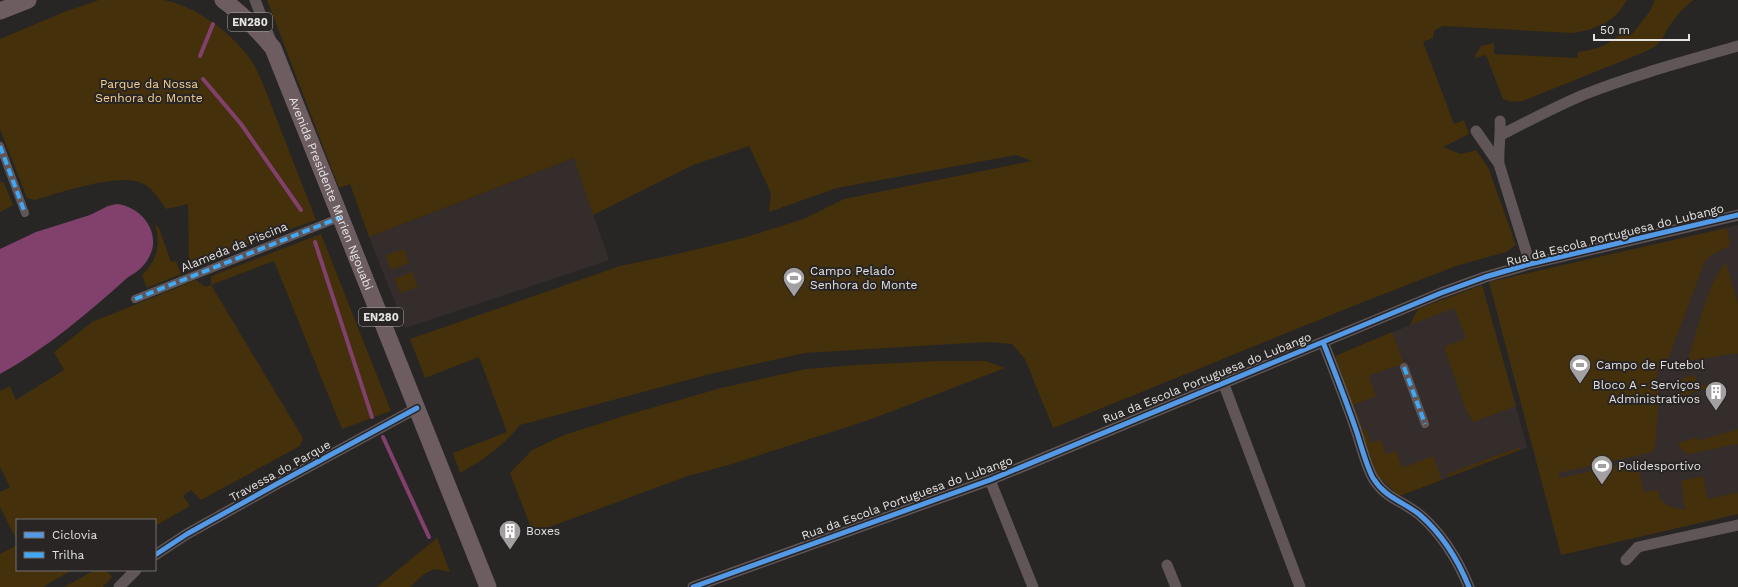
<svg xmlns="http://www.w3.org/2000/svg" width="1738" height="587" font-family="'Work Sans',sans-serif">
<rect width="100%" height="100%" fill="#272625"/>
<!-- built -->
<path fill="#352d2c" d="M574 158 609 260 405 328 369 237Z
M1738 225V514L1561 555 1489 282Z
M1482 285 1527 447 1399 496 1377 475 1335 356 1410 325 1418 309Z"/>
<!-- green -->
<path fill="#44300a" d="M99 0H164C193 6 225 28 244 51 254 62 260 76 265 89L316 220 263 239 189 270 188 204 166 209C160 200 154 190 144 184 122 171 59 193 35 200L27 198 0 129V39L64 12Z
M267 0H1627C1614 23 1597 29 1572 33L1443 26 1434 31 1433 38 1423 42 1454 124 1464 120 1469 134 1443 147 1461 154 1476 150 1488 167 1516 245 1506 252 1456 266 1353 306 1053 428 1025 359 1012 344 986 342 805 353 710 374 520 425C503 446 484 460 460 473L453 453 507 432 479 357 425 378 410 339 620 266 677 254 743 238 804 219 844 199 1032 161 1016 155 837 188 769 212 771 193 749 146 693 165 593 215 574 158 369 237 350 184 339 188Z
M1655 0H1693L1679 13 1670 25 1662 39 1656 46 1642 53 1523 101 1512 102 1503 99 1486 55 1475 58 1476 54 1481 46 1494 43V54L1577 58 1578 52C1596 50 1611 44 1624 31L1629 36 1633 33 1650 11Z
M0 181 4 183 13 205 0 212Z
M155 224 159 228 171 262 176 261 181 274 147 288 142 275C157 261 161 245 155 224Z
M1727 228 1730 242 1728 247 1711 255 1705 261 1668 359 1660 361 1656 381 1660 380 1655 449 1649 453 1558 473 1560 478 1637 461 1644 492 1658 490C1659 506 1672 507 1685 510L1681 481 1703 476 1708 499 1738 492V514L1561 555 1489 282Z
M321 234 391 411 342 429 274 261 211 285 303 438 300 446 201 500 191 490 183 496 190 506 155 526V520H17V541L0 507V492L10 487 0 467V391L10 386 16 400 64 370 54 352 92 322 196 280 205 287 211 285V277L214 275Z
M404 249 409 263 391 270 386 255Z
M1726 263 1738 304V353L1688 361C1696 335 1708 280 1726 263Z
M412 272 418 287 400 293 395 279Z
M1482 285 1516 406 1473 422 1466 410 1444 347 1466 338 1454 308 1410 325 1418 309Z
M1392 332 1404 363 1369 376 1376 396 1354 405 1363 430 1366 429 1371 443 1381 440 1386 454 1396 451 1402 468 1433 456 1442 480 1399 496 1377 475 1335 356Z
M938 361H986L1005 368 869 420 732 464 688 476 533 533 510 473 532 450 564 435 627 415 721 388 806 369 856 365Z
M1695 375 1698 387 1721 380 1722 384 1690 393 1692 402 1675 406 1682 378Z
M1738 429V444L1688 454 1680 448 1678 443 1697 437 1698 441Z
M1520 447V450L1449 477 1447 474Z
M437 538 450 572 434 569 424 574 410 587H377Z
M17 545V570H72L43 587H0V554Z
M95 570C101 570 109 570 112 577L103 587H64Z"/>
<!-- water -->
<path fill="#82406c" d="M117 204C143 207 163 235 148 259 143 268 135 273 127 278 87 314 47 348 0 374V249L36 232 90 215 108 206Z"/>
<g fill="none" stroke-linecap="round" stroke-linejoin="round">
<!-- stream -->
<path stroke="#82406c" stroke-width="4" d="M200 56 213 24
M203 79 241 124 301 210
M315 242 372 417
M383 437 429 537"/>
<!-- pedestrian -->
<path stroke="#605557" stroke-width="8" d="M0 146 25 213
M135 299 341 217
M1404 367 1425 424"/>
<!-- minor -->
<path stroke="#605557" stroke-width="11" d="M255 0 271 41
M1500 121C1501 136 1498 150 1499 164L1530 264
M1476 131 1499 164
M1501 135C1528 121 1555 107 1583 95 1633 75 1686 61 1738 46
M1323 342C1334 370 1345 398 1355 427 1360 441 1366 466 1373 478 1386 499 1403 501 1420 515 1443 535 1458 560 1469 587
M1223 382 1300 587
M990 480 1033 587
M155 555 187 534 275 485 417 408
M1626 560 1638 547 1738 525
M1167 565 1176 587
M119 587 136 570
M693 587 990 480 1441 293 1485 277 1530 264 1738 215"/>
<!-- primary -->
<g stroke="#6d5d60" stroke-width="17">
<path id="s1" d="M223 0C242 14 258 30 273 48L488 587"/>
<path d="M0 11 28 0"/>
</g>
<!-- quiet -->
<path stroke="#3fa9f5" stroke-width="4" stroke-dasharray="8 4" stroke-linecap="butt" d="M0 146 25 213
M135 299 341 217
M1404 367 1425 424"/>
<!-- cycleway casing -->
<g stroke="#282524" stroke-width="8">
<path id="cycleway" d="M1323 342C1334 370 1345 398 1355 427 1360 441 1366 466 1373 478 1386 499 1403 501 1420 515 1443 535 1458 560 1469 587
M155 555 187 534 275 485 417 408
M693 587 990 480 1441 293 1485 277 1530 264 1738 215"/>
</g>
<!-- cycleway -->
<use href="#cycleway" stroke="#5399e6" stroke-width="5"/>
</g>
<!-- icons -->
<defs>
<g id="stadium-pin" transform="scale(1.15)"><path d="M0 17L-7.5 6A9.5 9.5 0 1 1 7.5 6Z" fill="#a2a0a0" stroke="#282524"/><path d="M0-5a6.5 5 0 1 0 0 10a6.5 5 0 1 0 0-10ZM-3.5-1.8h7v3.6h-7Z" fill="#fff"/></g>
<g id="building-pin" transform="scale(1.15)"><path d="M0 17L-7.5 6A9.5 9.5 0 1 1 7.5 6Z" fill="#a2a0a0" stroke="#282524"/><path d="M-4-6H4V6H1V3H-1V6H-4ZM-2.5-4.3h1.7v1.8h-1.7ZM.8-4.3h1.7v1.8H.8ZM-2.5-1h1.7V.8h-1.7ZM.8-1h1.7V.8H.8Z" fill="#fff"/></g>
</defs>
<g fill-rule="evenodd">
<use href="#stadium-pin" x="794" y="278"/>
<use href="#stadium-pin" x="1580" y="365"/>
<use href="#building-pin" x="1716" y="392"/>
<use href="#stadium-pin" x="1602" y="466"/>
<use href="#building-pin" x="510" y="531"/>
</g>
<g text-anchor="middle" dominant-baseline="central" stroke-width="4" stroke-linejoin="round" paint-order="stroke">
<!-- shield labels -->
<g fill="#282524" stroke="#aca9a9" stroke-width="1">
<rect x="228" y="13" width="44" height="18" rx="3"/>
<rect x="359" y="308" width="44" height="18" rx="3"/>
</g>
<g font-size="11" font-weight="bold" fill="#e4e2e2">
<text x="250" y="22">EN280</text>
<text x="381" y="317">EN280</text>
</g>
<!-- park labels -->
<g font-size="12" fill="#f6d195" stroke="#282524">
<text x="149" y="84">Parque da Nossa<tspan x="149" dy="14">Senhora do Monte</tspan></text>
</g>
<!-- street labels -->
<g font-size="12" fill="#e4e2e2" stroke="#282524">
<text stroke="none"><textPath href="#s1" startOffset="226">Avenida Presidente Marien Ngouabi</textPath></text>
<text transform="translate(1615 235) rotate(-14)">Rua da Escola Portuguesa do Lubango</text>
<text transform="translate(234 247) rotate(-22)">Alameda da Piscina</text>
<text transform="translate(1207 378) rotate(-22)">Rua da Escola Portuguesa do Lubango</text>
<text transform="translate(280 471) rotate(-29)">Travessa do Parque</text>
<text transform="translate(907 498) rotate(-20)">Rua da Escola Portuguesa do Lubango</text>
</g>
<!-- poi labels -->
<g font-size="12" fill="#e4e2e2" stroke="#282524" text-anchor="start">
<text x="810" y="271">Campo Pelado<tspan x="810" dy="14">Senhora do Monte</tspan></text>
<text x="1596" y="365">Campo de Futebol</text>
<text x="1700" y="385" text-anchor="end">Bloco A - Serviços<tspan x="1700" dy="14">Administrativos</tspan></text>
<text x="1618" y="466">Polidesportivo</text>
<text x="526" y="531">Boxes</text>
</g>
</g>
<!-- legend -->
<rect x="16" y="519" width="140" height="52" fill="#282524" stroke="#737170"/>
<rect x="24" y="532" width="20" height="6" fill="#5399e6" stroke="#737170"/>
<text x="52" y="539" font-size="12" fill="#e4e2e2">Ciclovia</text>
<rect x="24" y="552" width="20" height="6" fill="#3fa9f5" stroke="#737170"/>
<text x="52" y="559" font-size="12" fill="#e4e2e2">Trilha</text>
<!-- scale -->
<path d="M1594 34v6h95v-6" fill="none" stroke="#e4e2e2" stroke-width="2"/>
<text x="1600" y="34" font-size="12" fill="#e4e2e2" stroke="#282524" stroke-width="3" paint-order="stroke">50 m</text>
</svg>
